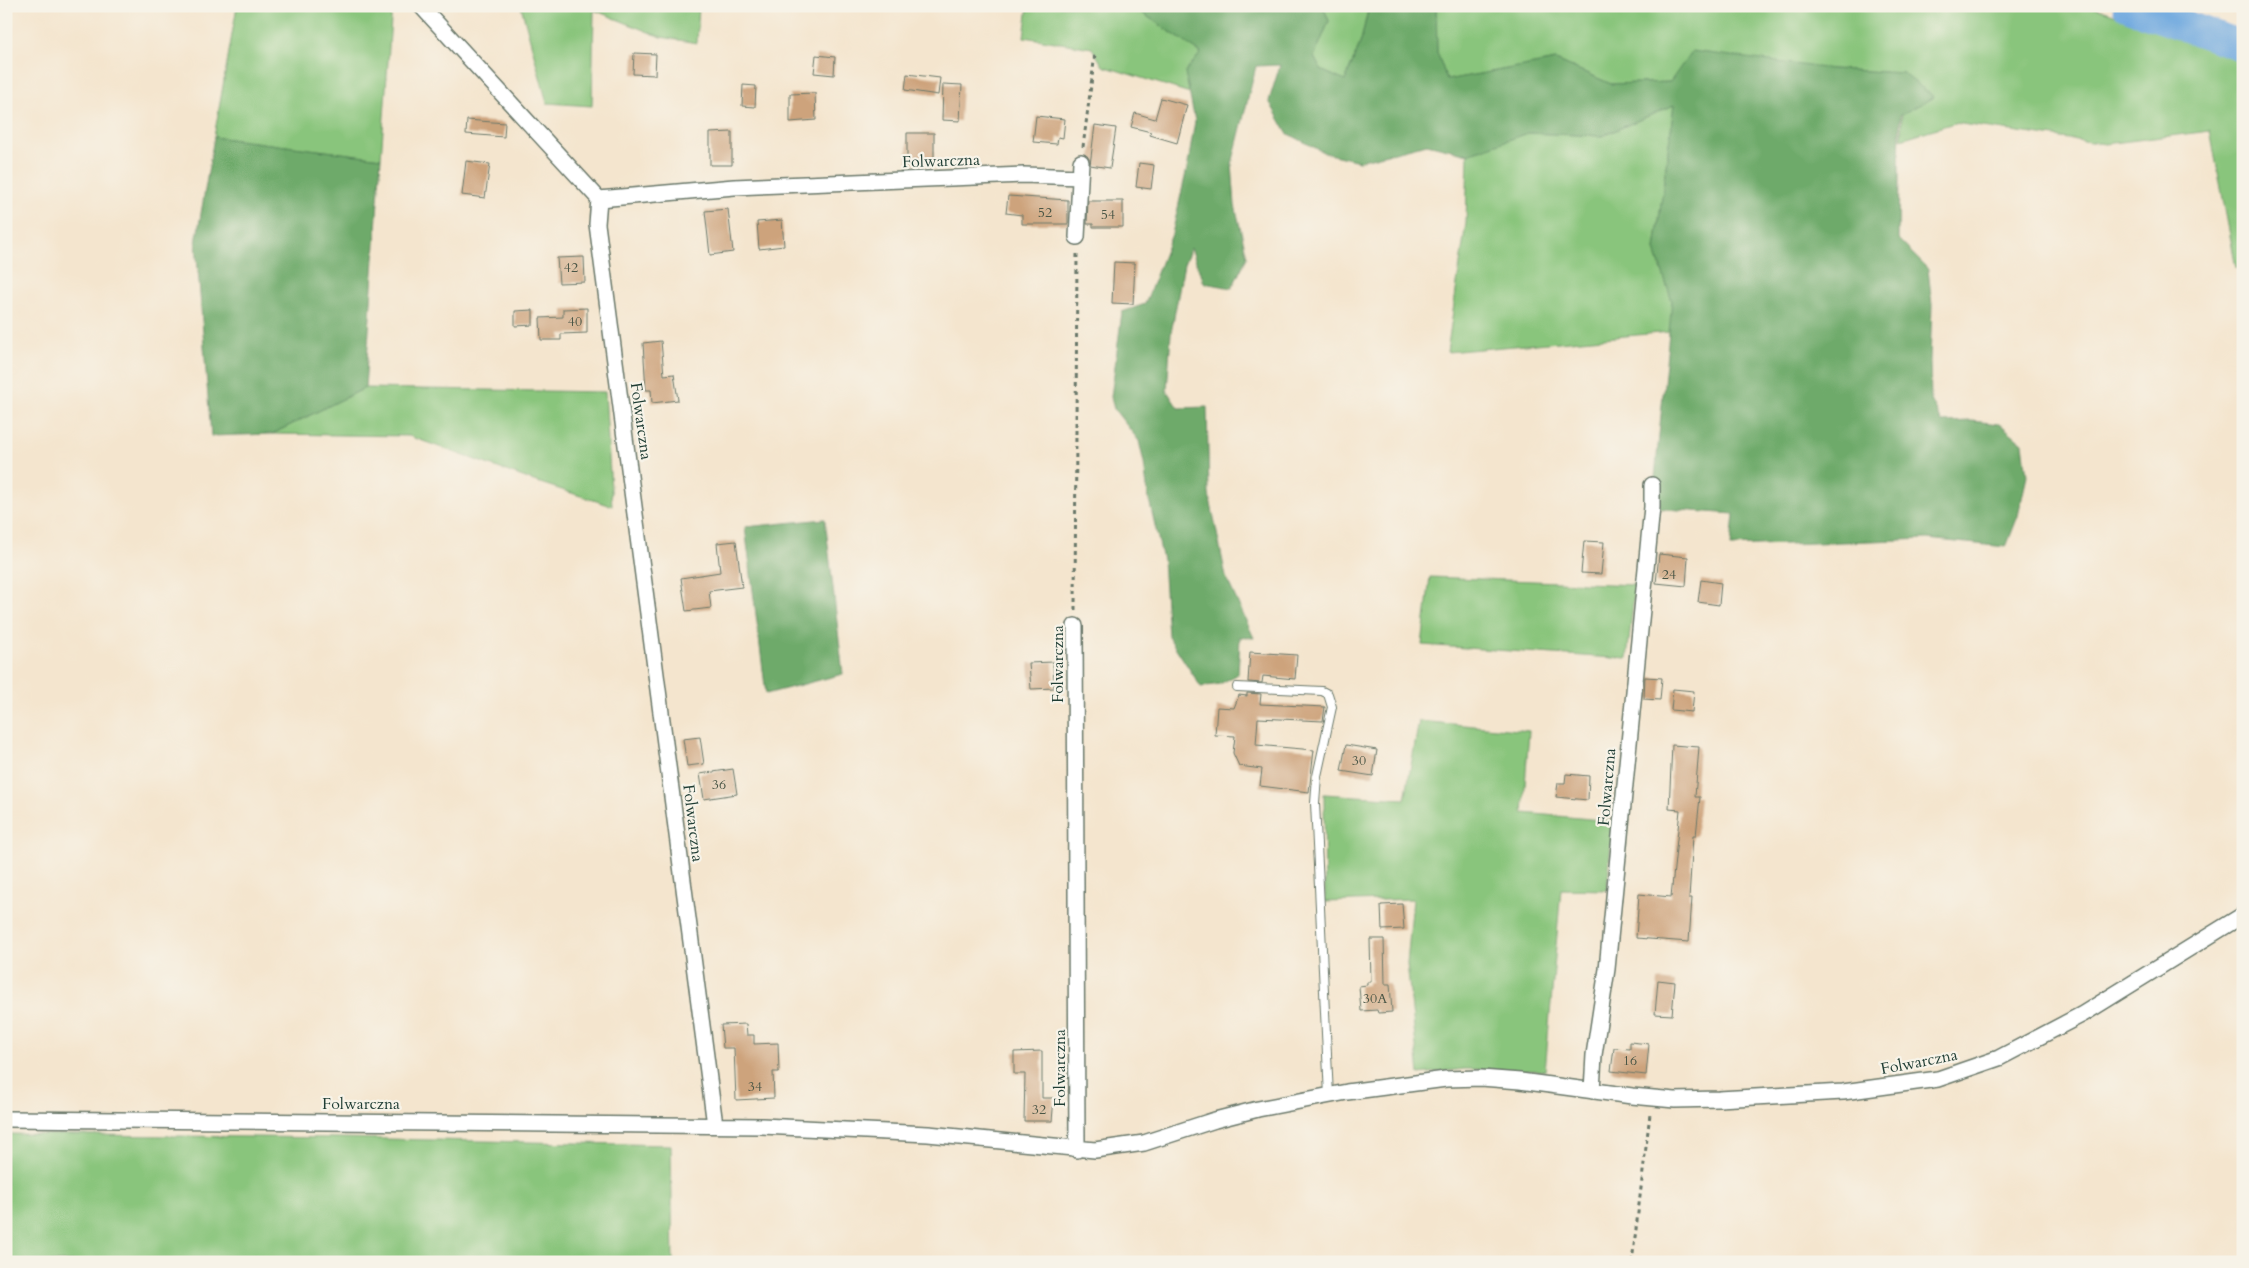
<svg xmlns="http://www.w3.org/2000/svg" width="2249" height="1268" font-family="Cardo,serif">
<rect width="100%" height="100%" fill="#f7f3e8"/>
<filter id="ink" filterUnits="userSpaceOnUse"><feTurbulence type="fractalNoise" baseFrequency=".02" numOctaves="2"/><feDisplacementMap in="SourceGraphic" scale="10" xChannelSelector="R" yChannelSelector="G"/><feConvolveMatrix kernelMatrix="1 2 1 2 8 2 1 2 1" color-interpolation-filters="sRGB"/></filter>
<filter id="wash" filterUnits="userSpaceOnUse"><feTurbulence type="fractalNoise" baseFrequency=".0096" numOctaves="4" result="noise"/><feDisplacementMap in="SourceGraphic" scale="20" xChannelSelector="R" yChannelSelector="G"/><feGaussianBlur stdDeviation="1.12" result="paint"/><feColorMatrix in="noise" values="0 0 0 0 0 0 0 0 0 0 0 0 0 0 0 0 0 1.4 0 .05"/><feComposite in="paint" operator="in"/></filter>
<g filter="url(#wash)">
<rect width="100%" height="100%" fill="#f4e5ce"/>
<!-- green -->
<path fill="#89c57b" stroke="#548158" d="M237 6H392L381 158 214 137Z
M521 6H699L697 43 661 37 594 10 592 106 547 103Z
M1028 6H1132L1201 53 1185 72 1190 93 1103 66 1092 48 1024 37Z
M1323 6H1369L1361 41 1345 81 1321 70 1314 57 1329 21Z
M1436 6H2089L2243 56V268L2236 267 2210 131 2105 144 1954 123 1901 139 1903 73 1832 69 1671 82 1611 84 1556 60 1447 80 1437 52Z
M1674 105 1655 250 1672 301 1670 332 1447 352 1466 223 1468 154 1528 133 1602 136Z
M365 388 605 392 612 506 534 481 409 436 272 434Z
M1430 577 1635 585 1627 659 1422 645Z
M1419 721 1529 731 1523 813 1613 821 1607 890 1561 889 1545 1071 1465 1069 1419 1074 1407 964 1413 899 1325 902 1324 794 1405 799Z
M6 1134 339 1138 671 1145 673 1262H6Z"/>
<!-- forest -->
<path fill="#6eaa6b" stroke="#467450" d="M1132 6H1323L1329 21 1314 57 1321 70 1345 81 1361 41 1369 6H1436L1437 52 1447 80 1556 60 1611 84 1670 82 1692 51 1832 69 1903 73 1934 97 1900 115 1898 239 1928 269 1932 305 1930 361 1931 400 1942 422 1972 421 2000 424 2023 443 2027 476 2018 516 2006 547 1927 539 1731 546 1734 514 1652 508 1672 301 1655 250 1674 105 1602 136 1528 133 1468 154 1427 144 1359 161 1325 153 1287 133 1269 101 1280 65 1256 66 1232 164 1235 205 1247 257 1232 288 1204 283 1191 248 1184 264 1171 333 1167 391 1178 408 1207 407 1209 494 1226 577 1254 638 1240 637 1238 674 1220 684 1201 687 1168 636 1163 560 1148 495 1144 463 1139 441 1114 409 1111 397 1122 312 1145 304 1172 234 1188 164 1195 121 1185 72 1201 53Z
M214 137 381 158 365 388 272 434 211 436 196 243Z
M825 519 843 674 766 694 745 527Z"/>
<!-- water -->
<path fill="#70a9df" stroke="#48738a" d="M775 6H816L815 9H775Z"/>
<g fill="none" stroke-linecap="round" stroke-linejoin="round">
<!-- river -->
<path stroke="#70a9df" stroke-width="31" d="M2128 6 2243 46"/>
</g>
<g id="blocks">
<!-- building -->
<path fill="#cda37b" d="M634 53 656 54 655 75 633 74Z
M816 55 835 57 834 75 814 73Z
M907 74 940 78 938 95 905 90Z
M943 84 962 85 960 121 942 120Z
M743 85 756 86 755 107 742 106Z
M815 93 816 120 790 122V94Z
M1161 98 1187 105 1177 143 1150 135 1151 132 1131 127 1135 113 1155 119Z
M1036 116 1065 119 1063 138 1058 137 1057 144 1033 142Z
M467 120 505 123 504 137 466 134Z
M1095 125 1116 128 1110 168 1090 165Z
M732 132V165H710V133Z
M907 133H934V163H907Z
M466 161 490 164 485 198 462 195Z
M1139 163 1154 165 1151 189 1136 187Z
M1008 196 1068 200V224H1022V215L1006 213Z
M1088 201H1123V227H1093V224H1087Z
M728 209 733 252 710 255 705 211Z
M782 220 784 246 759 249 757 222Z
M584 257 585 282 559 283 557 258Z
M1114 262 1135 263 1133 304 1112 303Z
M587 308V333L561 334V340H541L540 318 563 317V309Z
M533 310V325L515 326V311Z
M661 341 664 375 674 374 678 400 652 403 651 390H646L643 343Z
M736 541 742 587 709 591 711 608 686 611 681 578 720 572 717 543Z
M1584 541 1604 542 1601 574 1581 573Z
M1659 554 1688 557 1686 586 1656 583Z
M1701 580 1721 583 1719 605 1698 602Z
M1250 652 1297 655 1295 679 1263 676 1262 683 1248 682Z
M1053 662 1054 688 1031 689 1029 663Z
M1645 677 1662 678 1660 700 1644 699Z
M1673 689 1694 691 1692 712 1671 710Z
M1247 693 1261 694 1260 704 1325 707 1323 721 1258 718 1256 745 1314 750 1309 792 1260 786 1262 769 1239 766 1233 753 1235 736 1215 735 1217 707 1234 708 1239 695 1247 696Z
M700 737 704 764 687 766 683 739Z
M1346 745 1377 750 1373 776 1341 771Z
M1672 745 1699 747 1695 797H1700L1696 836H1693L1689 898H1692L1689 942 1636 938 1639 894 1671 897 1680 810 1669 809Z
M733 769 737 794 704 799 700 774Z
M1566 774 1589 776 1588 800 1556 797 1558 783H1565Z
M1402 904 1404 929 1382 930 1381 905Z
M1370 939H1384L1385 984H1390L1392 1012 1378 1013 1377 1010 1361 1011 1359 986 1367 985V982H1371Z
M1658 980 1675 982 1672 1015 1655 1014Z
M746 1024 747 1035H754V1044L778 1043 779 1072H773L774 1098 736 1100 734 1048H723L721 1025Z
M1630 1042 1649 1044 1646 1075 1611 1071 1614 1048 1630 1049Z
M1042 1051V1098H1054L1052 1121H1024L1025 1074H1014V1052Z"/>
</g>
</g>
<g filter="url(#ink)">
<use href="#blocks" fill-opacity="0" stroke="#6a786a" stroke-width="1"/>
<g fill="none" stroke-linecap="round" stroke-linejoin="round">
<!-- service casing -->
<g stroke="#6a786a" stroke-width="10">
<path id="service" d="M1237 687 1322 691 1328 694 1332 707 1317 776 1315 803 1329 1096"/>
</g>
<!-- minor casing -->
<g stroke="#6a786a" stroke-width="18">
<path id="minor" d="M421 6 599 199
M1077 237 1081 162
M1075 626 1077 1150
M1592 1091 1594 1055 1607 969 1652 507V485
M6 1119 762 1126 928 1134 1095 1150 1144 1143 1215 1120 1258 1109 1347 1092 1446 1079 1481 1078 1520 1081 1632 1096 1675 1100 1719 1099 1843 1092 1938 1079 1999 1058 2083 1014 2243 915
M715 1125 597 224 599 199 734 187 1024 175 1080 177"/>
</g>
<!-- path -->
<path stroke="#6a786a" stroke-width="3" stroke-dasharray="4 4" stroke-linecap="butt" d="M1083 147 1095 54
M1075 610 1077 252
M1632 1262 1650 1114"/>
<!-- service -->
<use href="#service" stroke="#fff" stroke-width="8"/>
<!-- minor -->
<use href="#minor" stroke="#fff" stroke-width="15"/>
</g>
</g>
<g text-anchor="middle" dominant-baseline="central" stroke-width="4.5" stroke-linejoin="round" paint-order="stroke">
<!-- number labels -->
<g font-size="14" fill="#4a5646">
<text x="1045" y="212">52</text>
<text x="1108" y="214">54</text>
<text x="571" y="267">42</text>
<text x="575" y="321">40</text>
<text x="1669" y="574">24</text>
<text x="1359" y="760">30</text>
<text x="719" y="784">36</text>
<text x="1375" y="998">30A</text>
<text x="1630" y="1060">16</text>
<text x="755" y="1086">34</text>
<text x="1039" y="1109">32</text>
</g>
<!-- street labels -->
<g font-size="16" fill="#1f3d34" stroke="#f7f3e8">
<text transform="translate(941 161) rotate(-2)">Folwarczna</text>
<text transform="translate(641 421) rotate(82)">Folwarczna</text>
<text transform="translate(1058 664) rotate(-90)">Folwarczna</text>
<text transform="translate(1607 787) rotate(-85)">Folwarczna</text>
<text transform="translate(693 823) rotate(83)">Folwarczna</text>
<text transform="translate(1919 1062) rotate(-11)">Folwarczna</text>
<text transform="translate(1060 1068) rotate(-90)">Folwarczna</text>
<text x="361" y="1104">Folwarczna</text>
</g>
</g>
<!-- margin -->
<rect width="2249" height="1268" fill="none" stroke="#f7f3e8" stroke-width="25"/>
</svg>
